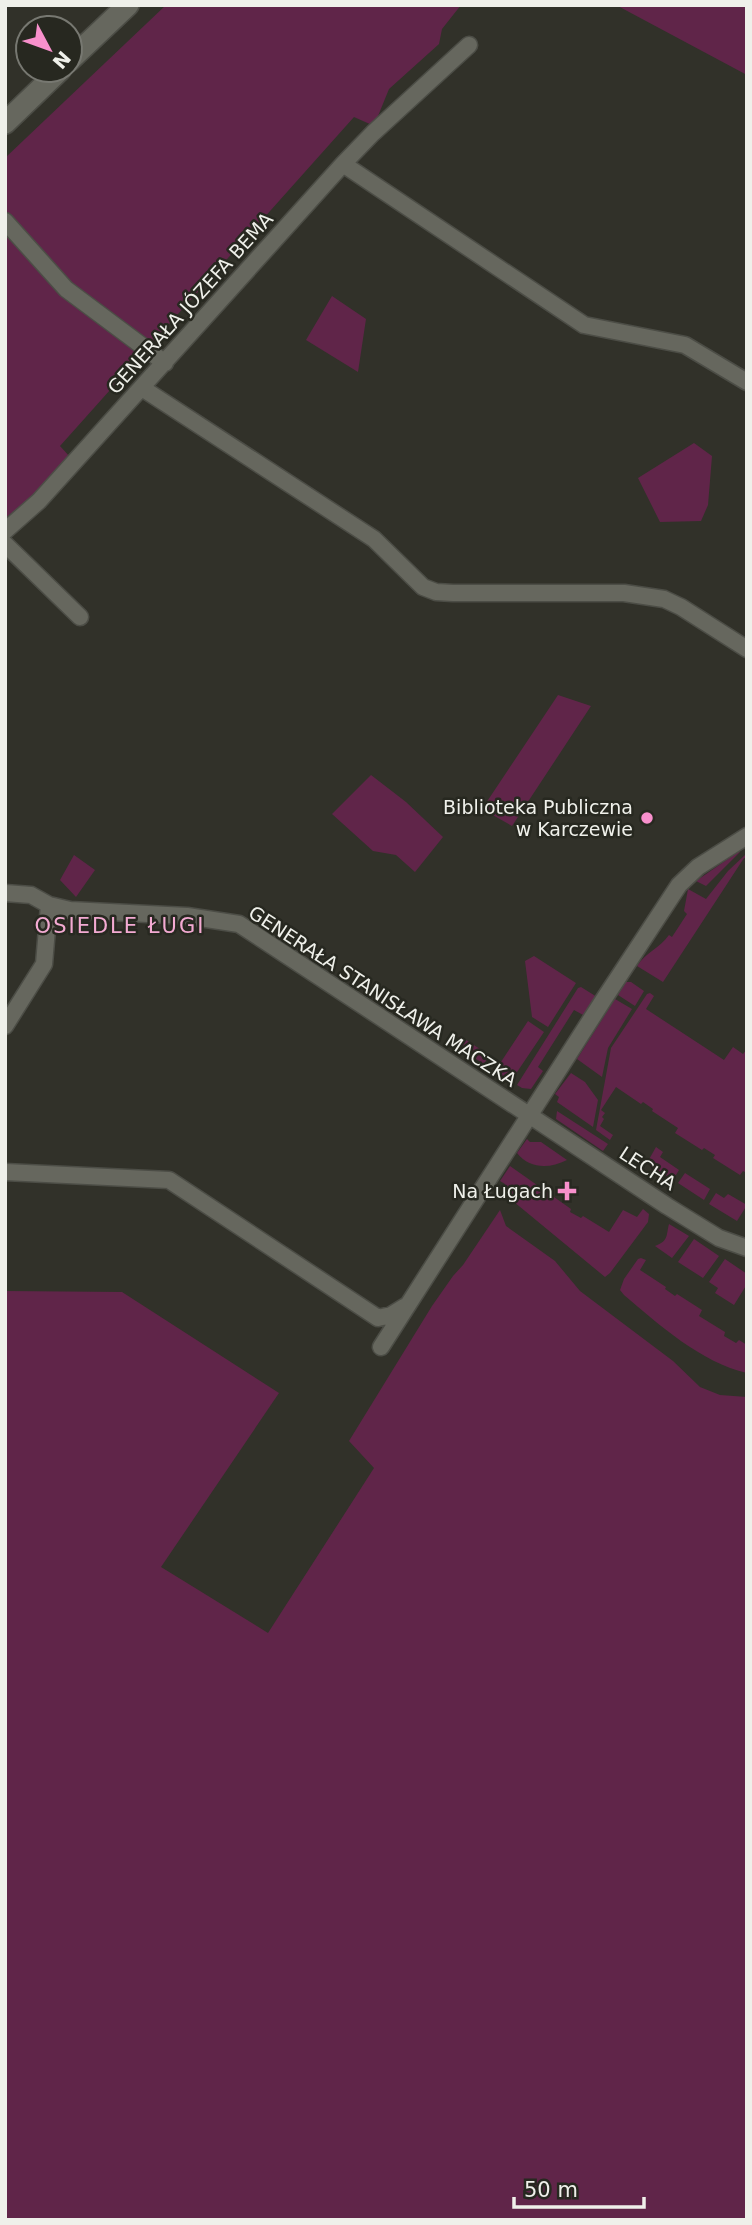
<svg xmlns="http://www.w3.org/2000/svg" width="752" height="2225" font-family="'DejaVu Sans',sans-serif">
<rect width="100%" height="100%" fill="#313129"/>
<!-- green -->
<path fill="#602549" d="M166 5H461L442 29 439 44 389 89 378 116 372 125 354 117 60 446 70 457 29 500 5 518V158Z
M616 5H747V75Z
M332 296 366 319 358 372 306 340Z
M694 443 712 456 708 505 701 521 660 522 638 478Z
M558 695 591 706 512 826 482 809Z
M371 775 406 802 443 837 415 872 396 855 373 851 332 814Z
M738 852H740L706 886 696 881Z
M74 855 95 870 76 897 60 880Z
M745 855 747 859 744 858 663 982 637 966C646 952 659 949 669 935L672 937 687 914 684 911 688 889 706 899 728 871Z
M534 956 576 983 548 1027 532 1017 525 961Z
M626 982H631L644 991 635 1006 618 995Z
M581 987 597 997 585 1016 574 1010 538 1067 543 1071 531 1089 522 1088 517 1085 578 988Z
M650 993 654 996 646 1009 724 1060 733 1047 743 1054 747 1049V1173L743 1171 740 1175 713 1158 715 1155 704 1148 702 1150 675 1133 678 1128 652 1111 653 1109 643 1102 641 1104 616 1087 601 1110 605 1113 602 1117 604 1119 600 1126 613 1135 610 1140 596 1130 611 1048 647 994Z
M615 999 632 1009 608 1048 602 1077 577 1059Z
M528 1021 544 1032 511 1081 495 1071Z
M460 1036 489 1055 484 1064 454 1045Z
M571 1073 585 1082 598 1100 593 1127 557 1102 559 1097 555 1094Z
M557 1111 608 1144 603 1151 556 1119Z
M527 1139 530 1142H541L567 1160C549 1169 530 1169 517 1153Z
M656 1147 663 1152 660 1157 679 1170 673 1180 647 1163Z
M510 1166 571 1209 570 1212 581 1218 583 1216 609 1232 623 1210 637 1217 643 1209 649 1214 648 1222 610 1273 605 1277 502 1192 505 1184 500 1181Z
M685 1173 710 1189 704 1200 678 1183Z
M716 1193 724 1198 728 1194 747 1205 737 1221 709 1204Z
M500 1210 506 1226 555 1261 580 1291 673 1361 700 1387 720 1395 747 1397V2220H5V1291L122 1292 279 1393 161 1567 268 1633 374 1468 349 1441 432 1306 453 1276 463 1265Z
M669 1224 689 1236 672 1258 655 1246C669 1241 666 1235 669 1224Z
M694 1239 719 1256 703 1278 678 1262Z
M641 1258 646 1260 640 1270 666 1287 665 1289 675 1296 677 1294 702 1310 699 1316 725 1332 724 1336 736 1343 739 1340 747 1345V1373C702 1363 658 1324 624 1295L620 1290 624 1279 638 1259Z
M725 1259 747 1274V1284L734 1305 715 1293 718 1288 709 1282Z"/>
<g fill="none" stroke-linecap="round" stroke-linejoin="round">
<!-- minor casing -->
<g stroke="#4c4d46" stroke-width="19">
<path id="minor" d="M343 164 584 325 685 345 747 382
M5 221 66 289 165 363
M142 388 374 539 423 587 436 592 453 593H624L664 599 681 607 747 649
M5 531 39 501 343 164 373 133 469 45
M5 544 80 617
M5 893 31 895 49 905 70 910 187 916 239 924 667 1206 719 1238 747 1248
M5 1026 44 964 49 905
M5 1172 169 1180 378 1318 391 1315 404 1307
M381 1347 604 999 679 885 698 867 747 836"/>
</g>
<!-- tertiary casing -->
<g stroke="#4c4d46" stroke-width="24">
<path id="tertiary" d="M70 60 128 5
M5 123 60 70"/>
</g>
<!-- minor -->
<use href="#minor" stroke="#66675e" stroke-width="16"/>
<!-- tertiary -->
<use href="#tertiary" stroke="#66675e" stroke-width="21"/>
</g>
<!-- markers -->
<g fill="#f890cc" stroke="#272820" stroke-width="2.5">
<circle cx="647" cy="818" r="7"/>
<path d="M563.5 1180.5h7v7h7v7h-7v7h-7v-7h-7v-7h7z"/>
</g>
<g text-anchor="middle" dominant-baseline="central" stroke-width="5" stroke-linejoin="round" paint-order="stroke">
<!-- street labels -->
<g font-size="19" fill="#eff0ea" stroke="#272820">
<text transform="translate(190 303) rotate(-48)">GENERAŁA JÓZEFA BEMA</text>
<text transform="translate(383 996) rotate(33)">GENERAŁA STANISŁAWA MACZKA</text>
<text transform="translate(648 1168) rotate(33)">LECHA</text>
</g>
<!-- poi labels -->
<g font-size="19" fill="#eff0ea" stroke="#272820" text-anchor="end">
<text x="633" y="807">Biblioteka Publiczna<tspan x="633" dy="22">w Karczewie</tspan></text>
<text x="553" y="1191">Na Ługach</text>
</g>
<!-- neighbourhood labels -->
<g font-size="21" letter-spacing="2" fill="#f3aad2" stroke="#272820">
<text x="120" y="926">OSIEDLE ŁUGI</text>
</g>
</g>
<!-- border -->
<rect width="752" height="2225" fill="none" stroke="#eff0ea" stroke-width="14"/>
<!-- north arrow -->
<g transform="translate(49 49) rotate(131)"><circle r="33" fill="#272820" stroke="#777871" stroke-width="2"/>
<path d="M0-5L12 26L0 18L-12 26Z" fill="#f890cc"/>
<text y="-10" font-size="19" font-weight="bold" text-anchor="middle" fill="#eff0ea">N</text>
</g>
<!-- scale -->
<path d="M514 2197v10h130v-10" fill="none" stroke="#eff0ea" stroke-width="3.5"/>
<text x="524" y="2197" font-size="21" fill="#eff0ea" stroke="#272820" stroke-width="5" paint-order="stroke">50 m</text>
</svg>
